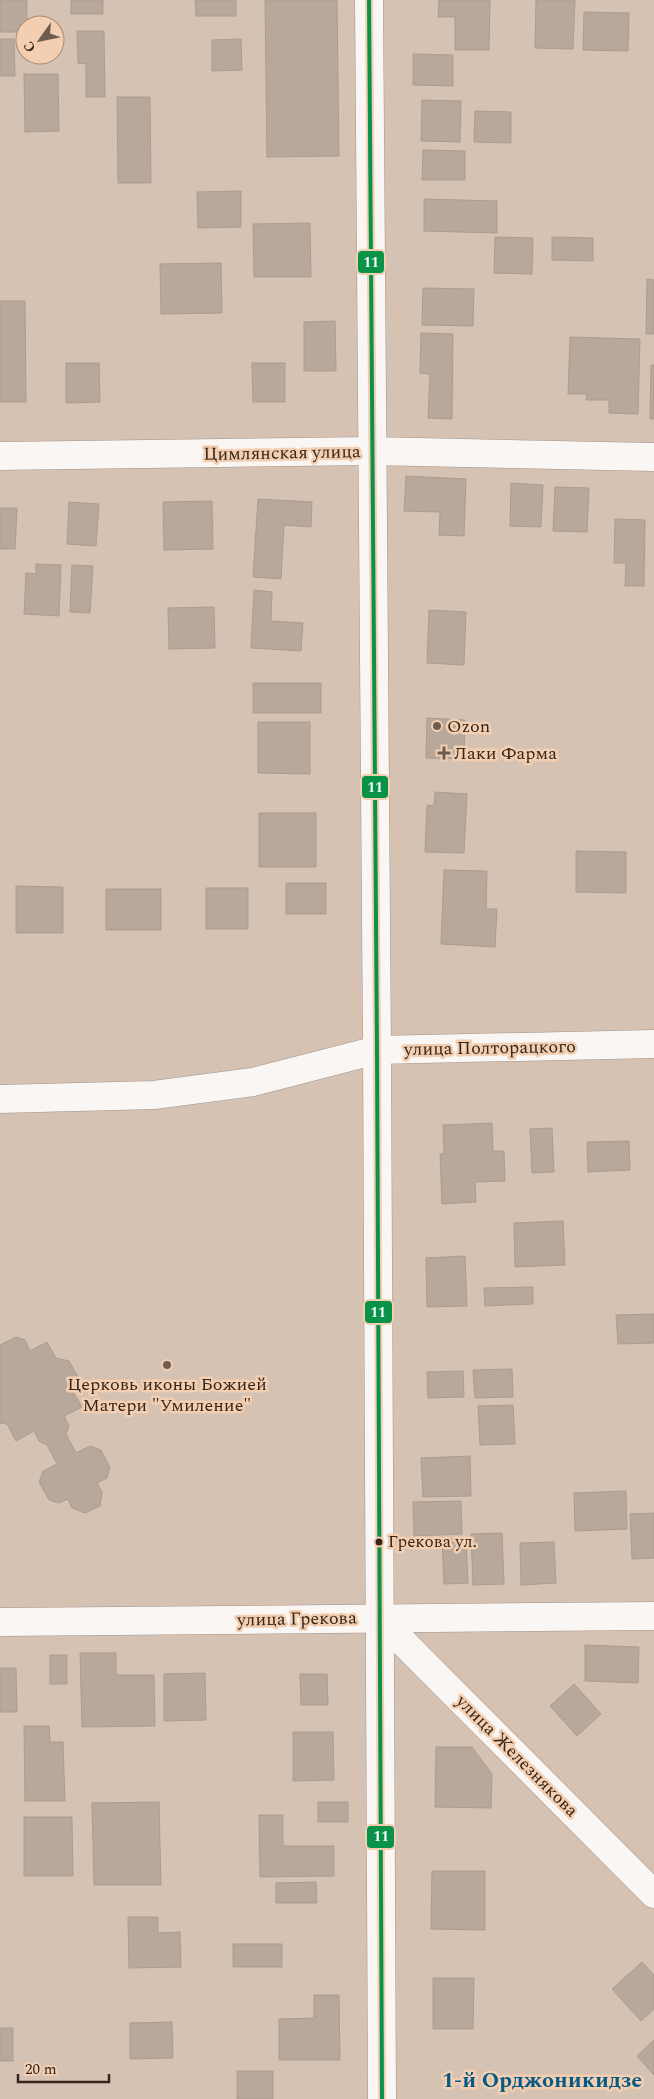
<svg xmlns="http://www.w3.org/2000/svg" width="654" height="2099" font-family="Spectral,serif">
<rect width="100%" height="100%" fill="#d6c2b3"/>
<!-- building -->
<path fill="#b8a89b" stroke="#ab9c8f" d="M0 0H27V25H25V32H0Z
M71 0H103V14H71Z
M195 0H236V16H196Z
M265 0H337L339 156 267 157Z
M439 0H490L489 50H455V17H438Z
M536 0H575L573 49 535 48Z
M584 12 629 13 628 51 583 50Z
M77 31H104L105 97H86V64L78 63Z
M0 39H14L15 76H0Z
M241 39 242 70 212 71V40Z
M413 54 453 55V86L413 85Z
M24 74H58L59 131 25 132Z
M117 97H150L151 183H118Z
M422 100 461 101 460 142 421 141Z
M475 111 511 112V143L474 142Z
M423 150 465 151V180H422Z
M241 191V227L198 228 197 192Z
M424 199 497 201V233L424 231Z
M310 223 311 277H254L253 224Z
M495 237 533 238 532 274 494 273Z
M552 237 593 238V261L552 260Z
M221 263 222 313 161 314 160 264Z
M647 279 654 280V334H646Z
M423 288 474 289 473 326 422 325Z
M0 301H25L26 402H0Z
M335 321 336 371H304V322Z
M421 333 453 334 452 419 428 418 430 374 420 373Z
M570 337 640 339 638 414 609 413V400H586L587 394H568Z
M66 363H99L100 402 66 403Z
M252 363H285V402H253Z
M651 365H654V419H650Z
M406 476 466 479 464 536 439 535 440 512 404 511Z
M511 483 543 485 541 527 510 526Z
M555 487 589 488 587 532 553 531Z
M258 499 312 502 311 527 284 525 281 579 253 577Z
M212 501 213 549 164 550 163 502Z
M69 502 99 504 96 546 67 544Z
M0 508H17L15 549H0Z
M615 519 645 520 644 586H625L626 563H614Z
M36 564 61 565 59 616 24 614 26 573 36 574Z
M72 565 93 566 90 613 70 612Z
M254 590 272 592 271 621 303 623 301 651 251 648Z
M214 607 215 648 169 649 168 608Z
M429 610 466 612 464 665 427 663Z
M253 683H321V713H253Z
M427 718 465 720 464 759 426 758Z
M258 722H310V774L258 773Z
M435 792 467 794 464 853 425 852 427 805 434 806Z
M259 813H316V867H259Z
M576 851 626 852V893L576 892Z
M444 870 487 871 486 909H497L495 947 441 944Z
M286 883H326V914H286Z
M16 886 63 887V933H16Z
M206 888H248V929H206Z
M106 889H161V930H106Z
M492 1123 493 1151H504L505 1181 475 1182 476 1202 442 1204 440 1154H444L443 1125Z
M552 1128 554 1172 532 1173 530 1129Z
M629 1141 630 1170 588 1172 587 1142Z
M563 1221 565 1265 515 1267 514 1223Z
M465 1256 467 1306 427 1307 426 1258Z
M533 1287V1304L485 1306 484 1288Z
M654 1314V1343L618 1344 616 1315Z
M16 1337 25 1340 30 1351 47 1342 56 1358 69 1361 78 1377 73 1392 82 1407 64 1416 69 1426 66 1434 76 1453 90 1446 101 1450 110 1468 107 1478 97 1483 102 1492 100 1506 85 1513 72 1508 68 1499 59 1503 49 1500 39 1482 43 1471 57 1464 47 1445 39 1441 34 1431 16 1441 7 1424 0 1423V1345Z
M512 1369 513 1397 475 1398 473 1370Z
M463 1371 464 1397 428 1398 427 1372Z
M513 1405 515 1444 480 1445 478 1406Z
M470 1456 471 1496 423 1497 421 1458Z
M626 1491 627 1529 575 1531 574 1493Z
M461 1501 462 1534 414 1536 413 1502Z
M654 1513V1558L632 1559 630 1514Z
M502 1533 504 1584 473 1585 471 1534Z
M442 1539H466L468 1583 444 1584Z
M554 1542 556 1583 521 1585 520 1543Z
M585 1645 639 1647 638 1683 585 1681Z
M80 1653H116V1675H154L155 1726 82 1727Z
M50 1655H67V1684H50Z
M0 1668H16L17 1712H0Z
M205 1673 206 1720 164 1721V1674Z
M300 1674H327L328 1705H301Z
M574 1684 601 1714 577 1736 550 1706Z
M24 1726H49L50 1742H63L65 1801H25Z
M293 1732H333L334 1780 293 1781Z
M436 1747H472L492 1774 491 1808 435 1807Z
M159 1802 161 1885H94L92 1803Z
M318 1802H348V1822H318Z
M259 1815H283V1846H334V1876L260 1877Z
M24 1817H72L73 1876H24Z
M432 1871H485V1930L431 1929Z
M316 1882 317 1903H276V1883Z
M128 1917H158V1933L180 1932 181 1967 129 1968Z
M233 1944H282V1967H233Z
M642 1962 654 1975V2009L641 2021 612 1989Z
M433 1978H474L473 2029H433Z
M314 1995H339L340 2060H279V2019L314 2018Z
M172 2022 173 2058 130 2059V2023Z
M0 2028H13V2061H0Z
M654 2040V2075L637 2056Z
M237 2071H273V2099H237Z"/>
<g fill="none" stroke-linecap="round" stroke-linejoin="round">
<!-- minor casing -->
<g stroke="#a29286" stroke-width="29">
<path id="minor" d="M369 0 377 1050 382 2099
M0 456 371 451 654 457
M0 1099 154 1095 253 1082 377 1050 654 1044
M379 1618 654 1894
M0 1622 654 1616"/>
</g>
<!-- minor -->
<use href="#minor" stroke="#f9f6f4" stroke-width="28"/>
<!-- bus-1 casing -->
<g stroke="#f3ceb0" stroke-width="8">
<path id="bus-1" d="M369 0 377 1050 382 2099"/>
</g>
<!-- bus-1 -->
<use href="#bus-1" stroke="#089349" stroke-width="4"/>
</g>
<!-- markers -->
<g fill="#6d5d50" stroke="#f3ceb0" stroke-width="2">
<circle cx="437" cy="726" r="5"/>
<path d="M441.5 745.5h5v5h5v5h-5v5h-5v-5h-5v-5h5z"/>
<circle cx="167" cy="1365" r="5"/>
</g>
<circle fill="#34261b" stroke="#f3ceb0" stroke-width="2" cx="379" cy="1542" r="4.5"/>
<g text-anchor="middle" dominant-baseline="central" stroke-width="5" stroke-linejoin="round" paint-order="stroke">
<!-- bus labels -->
<g font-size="17" fill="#34261b" stroke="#f3ceb0" text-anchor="start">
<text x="388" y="1542">Грекова ул.</text>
</g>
<!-- street labels -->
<g font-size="18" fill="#34261b" stroke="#f3ceb0">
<text transform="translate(282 453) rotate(-1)">Цимлянская улица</text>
<text transform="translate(490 1048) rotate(-1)">улица Полторацкого</text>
<text transform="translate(297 1619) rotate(-1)">улица Грекова</text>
<text transform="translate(517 1756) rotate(45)">улица Железнякова</text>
</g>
<!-- poi labels -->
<g font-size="18" fill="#34261b" stroke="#f3ceb0" text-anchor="start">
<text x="447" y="726">Ozon</text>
<text x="454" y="753">Лаки Фарма</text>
<text x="167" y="1384" text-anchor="middle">Церковь иконы Божией<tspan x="167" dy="21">Матери "Умиление"</tspan></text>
</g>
<!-- district labels -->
<g font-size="22" font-weight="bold" fill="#055a85" stroke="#f3ceb0">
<text x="542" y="2080">1-й Орджоникидзе</text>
</g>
</g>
<g stroke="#f3ceb0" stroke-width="2">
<rect x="357" y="250" width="28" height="24" rx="5" fill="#089349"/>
<rect x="361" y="775" width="28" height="24" rx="5" fill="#089349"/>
<rect x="364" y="1300" width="29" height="24" rx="5" fill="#089349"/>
<rect x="366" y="1825" width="29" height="24" rx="5" fill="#089349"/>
</g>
<g font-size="14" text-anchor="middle" font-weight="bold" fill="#fff">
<text x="371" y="267">11</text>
<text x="375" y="792">11</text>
<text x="378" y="1317">11</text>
<text x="381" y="1841">11</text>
</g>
<!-- north arrow -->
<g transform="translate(40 40) rotate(237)"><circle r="24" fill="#f3ceb0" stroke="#a78b74"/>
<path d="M0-4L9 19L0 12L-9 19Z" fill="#6d5d50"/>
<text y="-8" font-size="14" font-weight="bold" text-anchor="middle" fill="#34261b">С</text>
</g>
<!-- scale -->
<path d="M18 2074v8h91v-8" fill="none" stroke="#34261b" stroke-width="2.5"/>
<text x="25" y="2074" font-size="15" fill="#34261b" stroke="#f3ceb0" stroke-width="4" paint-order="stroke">20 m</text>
</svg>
